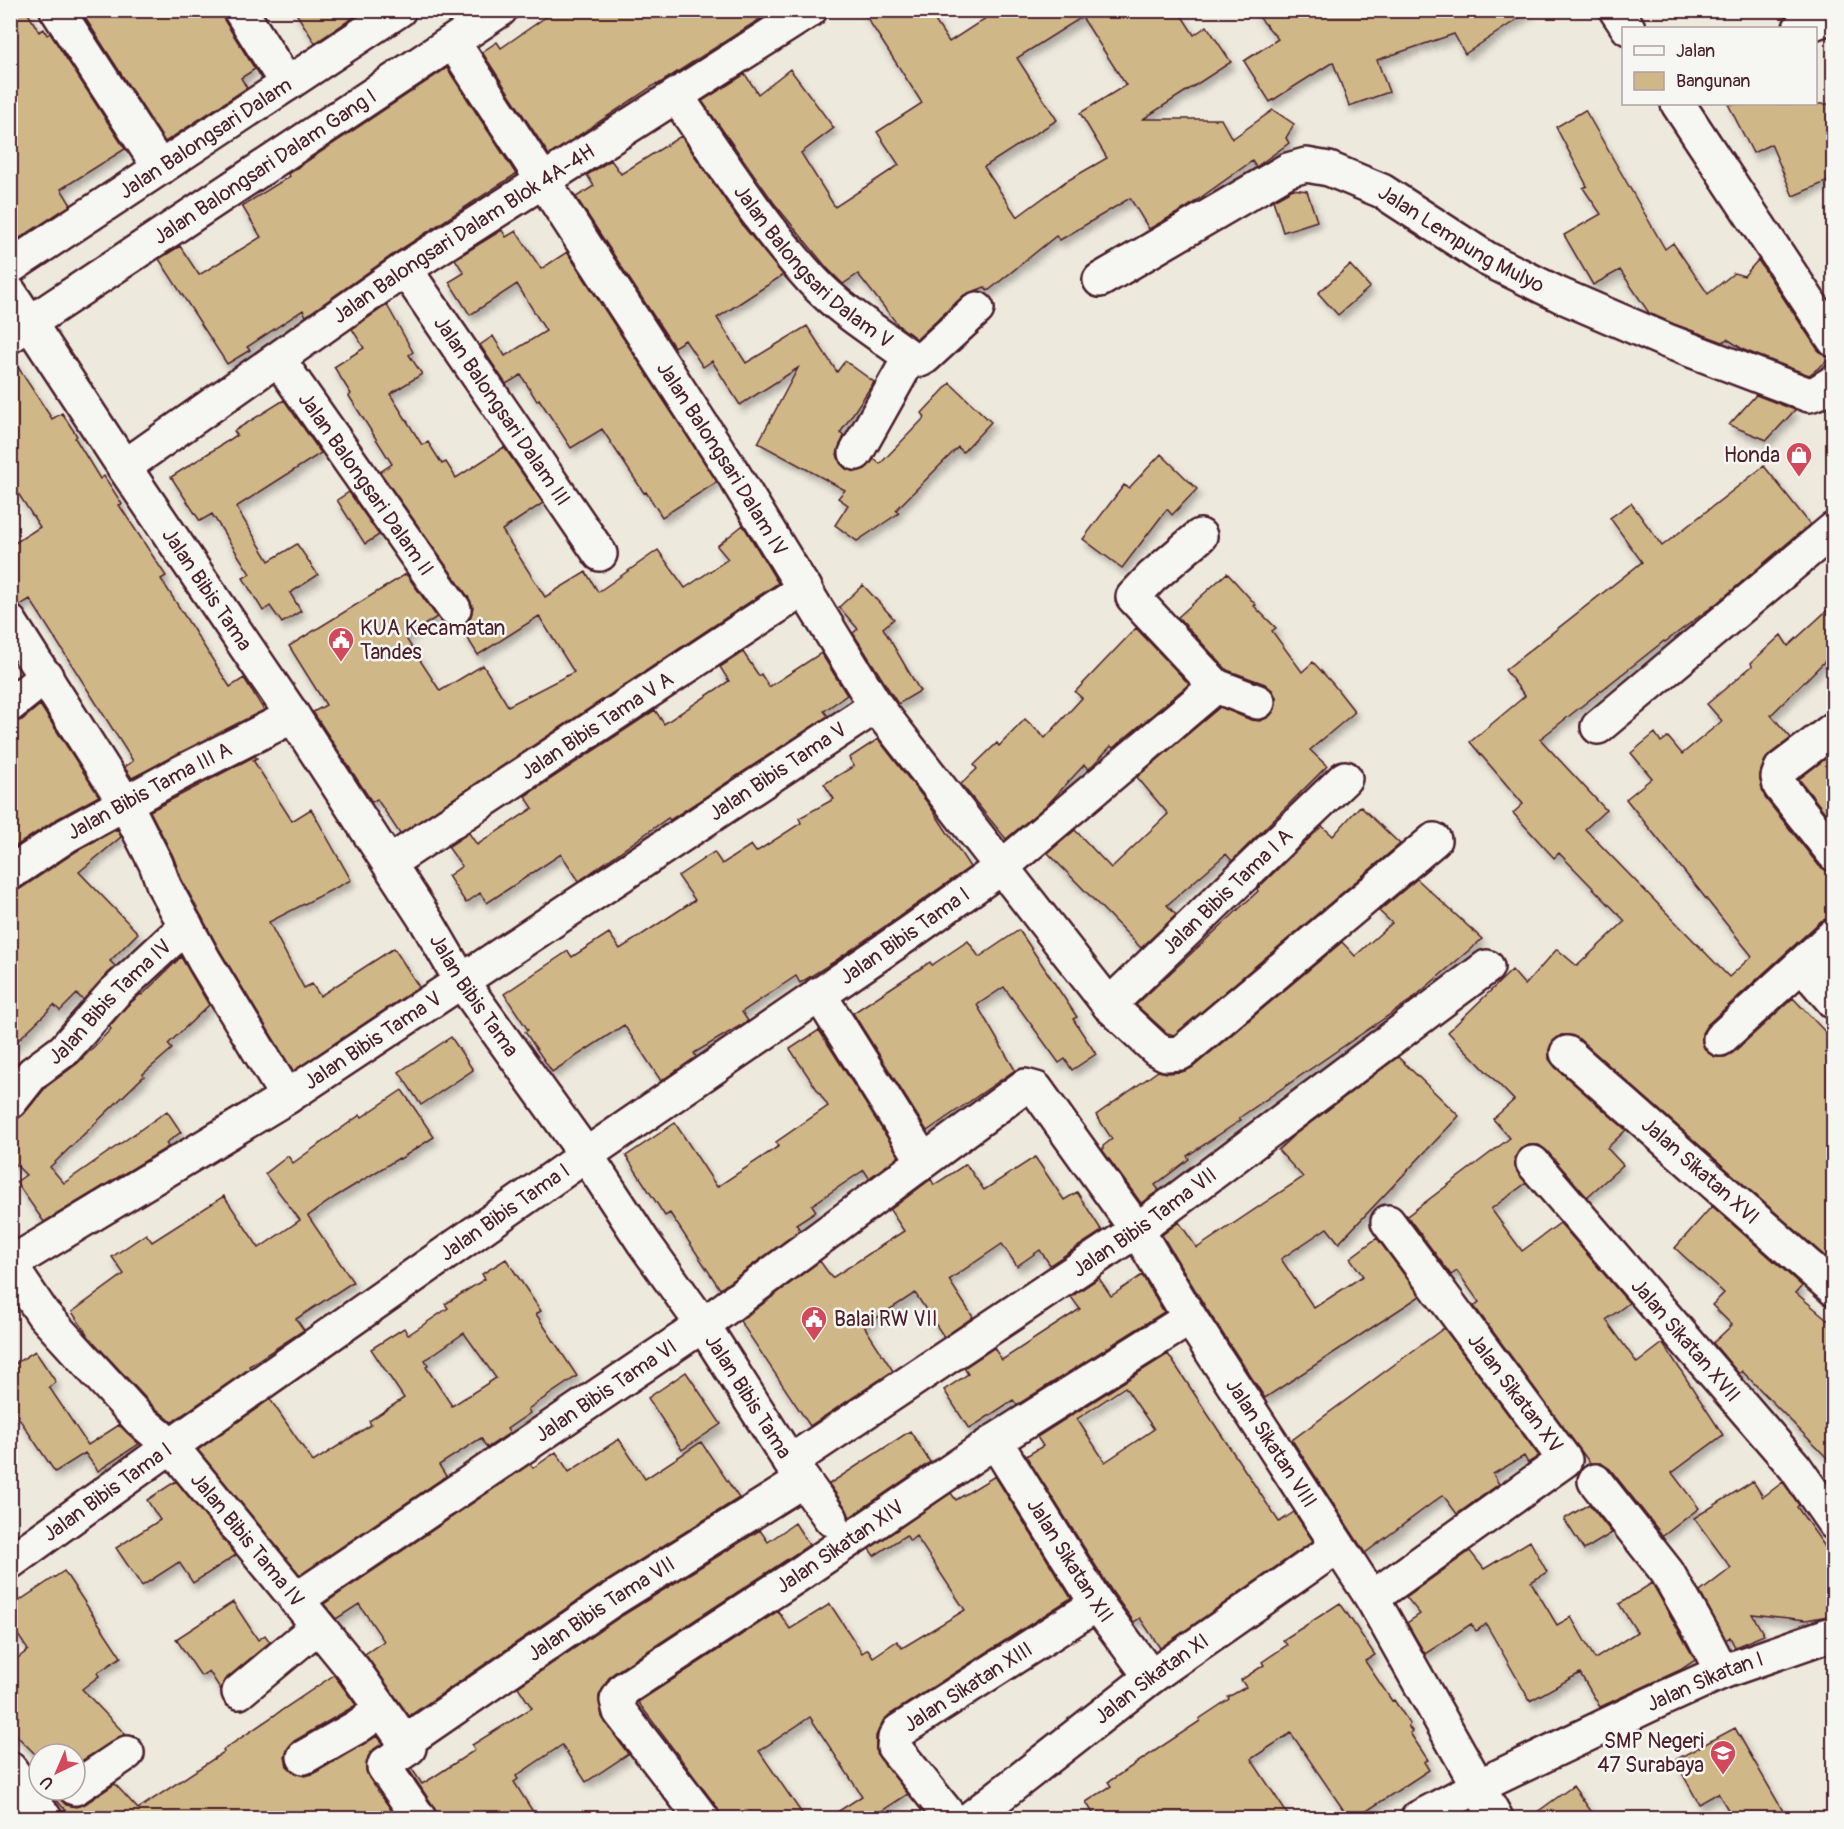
<svg xmlns="http://www.w3.org/2000/svg" width="1844" height="1829" font-family="Pangolin,sans-serif">
<defs>
<filter id="shadow"><feDropShadow dx="3.5" dy="6" stdDeviation="3" flood-color="#0004"/></filter>
</defs>
<rect width="100%" height="100%" fill="#eee9dd"/>
<filter id="ink" filterUnits="userSpaceOnUse"><feTurbulence type="fractalNoise" baseFrequency=".0167" numOctaves="2"/><feDisplacementMap in="SourceGraphic" scale="12" xChannelSelector="R" yChannelSelector="G"/><feConvolveMatrix kernelMatrix="1 2 1 2 8 2 1 2 1" color-interpolation-filters="sRGB"/></filter>
<g filter="url(#ink)">
<!-- building -->
<path fill="#d0b787" stroke="#4a1f2b" stroke-width="1.5" fill-rule="evenodd" filter="url(#shadow)" d="M10 10H26L39 32 44 29 47 35 50 33 125 149 61 189 71 205 17 240 10 231Z
M86 10H221L224 20 255 69 241 78 247 88 165 142 82 13Z
M294 10H364L315 43Z
M556 10H774L657 85 656 84 549 155 482 52 497 42 501 48Z
M862 10H928L949 42 998 10H1178L1194 35 1207 26 1231 62 1143 119H1221L1232 139 1273 110 1294 124 1286 138 1289 143 1256 167 1252 161 1186 208 1149 229 1130 198 1060 240 1056 236 988 291 985 287 964 295 917 339 898 325 858 274 843 284 827 268 774 203 702 101 745 74 758 94 790 69 834 128 801 153 835 207 899 165 877 132 922 103ZM1082 17 1126 85 1080 113 1107 158 1065 182 1017 217 984 167 1057 120 1017 58Z
M1253 10H1531L1465 54 1454 34 1377 60 1389 92 1349 106 1333 62 1270 102 1244 61 1278 39Z
M447 68 516 174 395 253 306 316 303 310 247 347 250 350 227 364 159 259 180 246 199 275 261 237 242 206 290 176 288 174Z
M1728 104H1833V179L1793 196 1771 144 1753 153Z
M1585 110 1665 249 1673 243 1708 294 1734 273 1744 276 1758 260 1818 350 1830 359 1809 375 1744 350 1727 339 1723 342 1674 324 1649 313 1620 270 1593 285 1564 235 1601 214 1583 188 1587 186 1556 127Z
M681 136 743 226 783 275 717 318 746 363 807 326 837 372 845 361 874 382 840 433 844 436 837 454 840 463 846 469 856 472 865 469 874 459 880 464 925 417 922 413 950 383 991 422 963 452 958 447 896 510 899 513 857 541 835 525 848 505 838 498 845 490 758 443 798 368 740 405 712 361 703 367 685 340 674 347 576 197 594 186 587 175 611 160 621 174Z
M1293 189 1307 191 1317 221 1283 232 1273 200Z
M502 230 506 237 516 231 541 269 567 252 717 482 662 517 646 492 644 493 602 429 571 448 539 399 537 401 521 375 506 384 480 345 493 336 505 356 546 331 517 284 470 315 449 282 464 273 455 259Z
M1350 265 1370 287 1338 315 1318 293Z
M387 305 413 352 409 355 422 374 390 394 422 445 428 442 442 464 446 462 456 478 504 447 543 503 502 530 545 597 586 572 598 592 658 550 685 588 728 559 717 546 743 525 778 583 400 834 377 799 372 802 313 712 326 705 289 646 406 574 437 617 405 637 440 691 483 665 508 706 574 672 539 616 478 655 460 626 465 624 471 616 473 607 469 598 380 472 392 464 349 396 351 394 334 367 364 348 352 329Z
M10 355 52 419 62 413 77 436 75 438 100 479 104 476 122 504 119 505 166 576 161 579 230 687 244 678 264 710 132 778 124 767 133 761 30 599 19 606 10 603V546L40 527 10 481Z
M1756 395 1795 410 1767 440 1729 425Z
M284 400 321 453 236 507 269 561 297 544 318 575 290 593 301 611 282 623 270 606 263 611 243 578 250 574 212 514 200 521 171 477 237 435 234 431Z
M1161 454 1197 489 1172 515 1167 509 1122 568 1083 539 1124 485 1129 488Z
M1764 466 1810 524 1717 603 1665 642 1664 641 1540 739 1606 810 1585 829 1729 977 1752 956 1626 799 1652 778 1631 753 1655 733 1661 742 1668 737 1682 754 1722 721 1707 704 1752 666 1751 663 1781 635 1788 646 1833 605V653L1771 715 1791 738 1770 754 1764 762 1760 780 1765 798 1819 866 1827 871 1833 872V917L1821 921 1707 1025 1702 1033V1042L1707 1052 1715 1057H1725L1733 1053 1793 998 1833 1040V1253L1828 1259 1579 1039 1570 1035H1561L1553 1041 1549 1050V1059L1555 1067 1626 1130 1607 1148 1623 1165 1587 1197 1547 1151 1539 1145H1529L1520 1149 1515 1157V1167L1526 1183 1491 1209 1522 1251 1560 1223 1629 1303 1606 1320 1637 1363 1663 1343 1723 1435 1672 1473 1699 1508 1663 1536 1610 1469 1601 1463H1590L1474 1306 1479 1302 1457 1271 1451 1275 1407 1216 1510 1138 1493 1119 1514 1100 1448 1032 1512 970 1525 985 1557 949 1577 966 1625 921 1559 853 1554 858 1513 813 1523 804 1470 742 1525 696 1505 670 1642 562 1610 518 1631 503 1662 546Z
M349 492 379 535 365 544 337 500Z
M1227 573 1256 605 1254 606 1276 628 1272 631 1302 672 1313 662 1333 684 1355 712 1310 750 1327 766 1232 861 1226 854 1167 905 1176 915 1141 948 1048 853 1075 830 1111 868 1168 814 1137 777 1220 707 1251 720 1260 721 1269 717 1275 709 1276 698 1272 690 1265 684 1227 670 1178 617Z
M863 585 894 619 883 628 920 691 898 704 853 633 858 629 839 607Z
M1136 628 1189 684 1113 748 1111 746 1089 769 1084 765 1049 803 1006 839 961 784 977 769 974 765 997 743 999 746 1025 719 1045 738 1082 698 1075 692Z
M743 652 759 676 761 674 769 687 821 653 847 695 824 711 828 716 670 820 668 818 579 881 561 854 487 903 480 893 466 903 448 876 462 866 448 847 469 833 477 845 533 808 525 796 655 710 664 724 729 681 720 667Z
M40 705 99 796 57 819 10 850V723L22 720Z
M878 739 930 806 970 867 832 963 800 983 796 976 742 1012 748 1021 694 1053 696 1057 661 1081 624 1025 552 1072 525 1032 528 1030 504 994 568 951 572 957 609 933 620 949 695 900 678 876 714 852 722 864 751 845 756 852 801 823 799 818 834 799 824 784 854 766 849 758Z
M1833 753V823L1799 779Z
M255 756 257 758 253 760 292 821 311 809 351 880 269 922 304 988 312 984 320 996 394 948 419 987 293 1071 220 951 181 878 173 856 150 811Z
M1360 806 1400 844 1174 1035 1167 1033 1136 1005 1258 891 1257 889 1322 826 1333 836Z
M117 829 121 837 79 872 138 933 110 961 115 966 83 1000 77 994 60 1011 54 1005 10 1048V892L20 889 77 851Z
M1417 879 1482 939 1411 1000 1239 1118 1241 1120 1187 1156 1189 1159 1155 1185 1159 1190 1141 1203 1103 1151V1146L1112 1139 1096 1115 1158 1071 1167 1073 1182 1072 1193 1067 1342 942 1355 956 1392 923 1379 911Z
M1019 930 1077 1017 1073 1019 1096 1054 1072 1070 1065 1059 1059 1063 1004 987 977 1005 1015 1070 927 1131 853 1013 915 972 930 962 932 965 968 941 979 957Z
M181 957 209 1005 168 1044 172 1049 143 1074 144 1076 50 1167 64 1183 167 1111 181 1132 166 1143 168 1147 44 1222 16 1182 26 1175 10 1159V1120L17 1119 24 1114 46 1087 78 1063 111 1029 109 1027 127 1006 141 994 142 995Z
M819 1030 899 1156 869 1178 864 1170 812 1205 816 1211 796 1224 800 1230 720 1289 670 1213 665 1216 626 1156 675 1123 717 1187 779 1146 776 1142 828 1106 790 1049Z
M451 1037 473 1070 421 1105 399 1072Z
M1398 1057 1459 1116 1339 1243 1327 1228 1281 1259 1314 1308 1363 1276 1350 1258 1377 1238 1420 1296 1265 1398 1206 1308 1162 1235 1179 1222 1197 1248 1303 1177 1278 1150 1293 1136Z
M402 1090 434 1137 400 1159 399 1158 335 1197 308 1216 353 1282 296 1319 304 1330 249 1366 250 1368 172 1422 153 1406 89 1337 72 1312 124 1274 112 1257 146 1234 152 1242 224 1196 259 1248 300 1220 265 1174 288 1156 293 1163 360 1115 362 1117Z
M1035 1157 1064 1200 1077 1192 1102 1231 1050 1265 1040 1250 1017 1266 1002 1244 949 1280 973 1317 944 1337 915 1293 864 1326 893 1371 810 1426 740 1321 820 1261 832 1278 904 1231 890 1210 931 1179 934 1185 966 1164 984 1190Z
M1712 1206 1802 1286 1796 1293 1833 1324V1464L1742 1371 1739 1374 1713 1343 1732 1325 1712 1305 1724 1293 1675 1248Z
M506 1259 541 1311 536 1314 577 1376 528 1409 530 1413 507 1429 510 1433 487 1448 481 1438 439 1465 446 1476 300 1575 198 1450 270 1399 313 1462 371 1425 369 1421 404 1398 371 1349 404 1328 408 1335 448 1308 445 1304 485 1279 482 1274ZM464 1333 496 1378 452 1406 426 1367 428 1365 425 1360Z
M1142 1275 1164 1312 1017 1405 1013 1400 969 1429 944 1390 968 1374 964 1368 994 1348 1002 1360 1080 1309 1071 1297 1099 1278 1111 1296Z
M1444 1328 1539 1456 1528 1463 1524 1456 1493 1474 1499 1484 1457 1514 1443 1495 1365 1553 1292 1440Z
M35 1351 56 1382 49 1387 88 1445 119 1425 139 1444 98 1471 85 1453 55 1472 10 1405V1367Z
M1168 1354 1279 1522 1294 1512 1313 1541 1160 1648 1140 1618 1134 1622 1113 1593 1026 1456 1043 1446 1037 1437ZM1125 1387 1154 1429 1105 1462 1077 1419Z
M686 1372 721 1424 682 1450 648 1398Z
M910 1431 930 1462 850 1517 846 1508 829 1484Z
M619 1439 645 1479 701 1442 739 1498 599 1586 409 1716 365 1654 384 1641 359 1604 336 1619 324 1604 530 1464 533 1468 556 1452 569 1472Z
M995 1476 1071 1598 889 1715 883 1721 876 1736V1753L908 1794 871 1818H828L862 1796 810 1717 759 1751 805 1818H720L717 1807 638 1702 778 1611 790 1629 830 1604 862 1653 868 1649 873 1657 897 1641 902 1648 965 1610 916 1536 910 1541 906 1535 874 1556 869 1549 951 1493 956 1500Z
M176 1481 236 1555 193 1583 179 1562 142 1586 116 1548 160 1520 147 1500Z
M1753 1481 1763 1497 1783 1482 1799 1505 1797 1507 1833 1558V1615L1806 1620 1752 1614 1764 1635 1735 1647 1730 1637 1726 1640 1700 1592 1731 1568 1694 1518Z
M1589 1504 1612 1533 1584 1550 1564 1519Z
M795 1523 809 1545 614 1673 608 1679 599 1697 602 1717 628 1754 586 1782 562 1745 516 1776 518 1779 514 1782 537 1818H437L434 1807 409 1770 412 1769 422 1784 432 1778 475 1750 472 1745 532 1708 518 1687 620 1617 760 1530 768 1542Z
M1530 1541 1547 1572 1531 1582 1557 1625 1571 1617 1595 1659 1637 1632 1619 1604 1652 1583 1695 1660 1680 1670 1600 1707 1580 1673 1530 1701 1486 1624 1476 1631 1471 1624 1425 1654 1407 1623 1420 1614 1406 1597 1470 1551 1484 1569Z
M64 1571 121 1657 97 1673 99 1676 82 1689 125 1734 75 1765V1754H39V1777L31 1766 39 1758 10 1729V1664L28 1650 10 1623V1607Z
M233 1602 258 1640 265 1635 270 1642 227 1678 221 1690 209 1671 201 1676 176 1639Z
M1340 1603 1375 1655 1365 1661 1392 1701 1394 1700 1410 1724 1408 1726 1412 1731 1410 1733 1428 1760 1424 1762 1429 1770 1356 1818H1349L1291 1733 1251 1759 1290 1818H1096L1086 1802 1111 1786 1108 1782 1200 1721 1199 1719 1229 1699 1228 1697 1246 1687 1241 1680 1264 1665 1262 1662 1287 1645 1283 1640Z
M334 1675 356 1705 294 1741 288 1748 285 1757 287 1766 295 1773 304 1776 313 1774 377 1736 383 1743 374 1749 368 1757 366 1770 369 1778 397 1818H72L48 1790H56L60 1799 66 1805 77 1807 85 1804 115 1784 138 1809 224 1752 223 1750Z
M1735 1728 1787 1818H1733L1718 1793 1699 1804 1675 1760Z
M1573 1786 1596 1818H1529Z"/>
<g fill="none" stroke-linecap="round" stroke-linejoin="round">
<!-- street casing -->
<g stroke="#4a1f2b" stroke-width="38">
<g id="street">
<path d="M57 10 160 168"/>
<path d="M240 10 287 84"/>
<path d="M1800 28 1834 15"/>
<path id="s1" d="M453 42 731 470 876 706 1109 1005 1156 1049 1166 1054 1181 1053 1434 840"/>
<path id="s2" d="M677 97C720 159 761 225 813 281 841 311 878 333 910 357L920 360 925 357 977 309"/>
<path id="s3" d="M10 267 399 10"/>
<path id="s4" d="M405 269 600 554"/>
<path id="s5" d="M1100 280 1288 170 1306 165 1329 169 1382 191 1487 259 1560 295 1667 341 1809 395 1818 392 1834 382"/>
<path id="s6" d="M10 293 124 467 293 716 427 922 462 982 586 1155 644 1243 703 1325 790 1462 831 1519"/>
<path id="s7" d="M10 336 500 10"/>
<path id="s8" d="M278 359 454 609"/>
<path d="M856 453 910 357"/>
<path id="s9" d="M124 467 405 269 810 10"/>
<path d="M1200 536 1152 577 1133 597 1216 686 1258 702"/>
<path d="M10 622 125 803 156 864 164 886 204 960 287 1097"/>
<path d="M10 705 46 676"/>
<path d="M1598 727 1834 529"/>
<path d="M1834 729 1781 769 1778 777 1780 786 1834 854"/>
<path id="s10" d="M389 863 805 588"/>
<path id="s11" d="M10 873 67 835 182 772 293 716"/>
<path d="M1802 965 1834 1002"/>
<path d="M819 994 923 1160"/>
<path id="s12" d="M1109 1005 1345 778"/>
<path d="M1720 1039 1834 935"/>
<path id="s13" d="M1567 1053 1834 1289"/>
<path id="s14" d="M10 1102 33 1073 64 1050 114 993 186 926"/>
<path id="s15" d="M1533 1163 1795 1467 1834 1523"/>
<path id="s16" d="M10 1264 287 1097 876 706"/>
<path id="s17" d="M10 1265 43 1314 140 1420 171 1446 354 1670 409 1748 385 1764 384 1767 419 1818"/>
<path id="s18" d="M995 1441 1097 1604 1151 1677"/>
<path id="s19" d="M790 1462 1137 1230 1487 967"/>
<path d="M1595 1481 1667 1572 1703 1635 1722 1672"/>
<path id="s20" d="M10 1562 171 1446 586 1155 911 932 1002 867 1216 686"/>
<path d="M1372 1598 1565 1460 1388 1222"/>
<path id="s21" d="M296 1600 703 1325 1025 1086 1036 1089 1137 1230 1190 1318 1372 1598 1496 1818"/>
<path d="M239 1692 317 1627"/>
<path id="s22" d="M405 1742 610 1601 802 1481"/>
<path d="M304 1757 357 1727 381 1710"/>
<path d="M10 1769 45 1818"/>
<path d="M75 1788 127 1753"/>
<path id="s23" d="M702 1818 620 1712 617 1700 624 1689 798 1575 995 1441 1190 1318"/>
<path id="s24" d="M951 1818 894 1747 895 1738 899 1731 1097 1604"/>
<path id="s25" d="M971 1818 1151 1677 1338 1546"/>
<path id="s26" d="M1418 1818 1477 1787 1651 1704 1722 1672 1834 1633"/>
</g>
</g>
<!-- secondary casing -->
<g stroke="#4a1f2b" stroke-width="38">
<path id="secondary" d="M1616 10 1628 28
M1678 104 1834 340"/>
</g>
<!-- street -->
<use href="#street" stroke="#f6f6f2" stroke-width="33"/>
<!-- secondary -->
<use href="#secondary" stroke="#f6f6f2" stroke-width="33"/>
</g>
</g>
<!-- icons -->
<defs>
<g id="shop-pin" transform="scale(1.35)"><path d="M0 17L-7.5 6A9.5 9.5 0 1 1 7.5 6Z" fill="#d1495b" stroke="#f6f6f2"/><path d="M-5-2.5h2.3a2.7 3.5 0 0 1 5.4 0H5L5.5 6h-11ZM-1.5-2.5h3a1.5 2.3 0 0 0-3 0Z" fill="#fff"/></g>
<g id="civic-pin" transform="scale(1.35)"><path d="M0 17L-7.5 6A9.5 9.5 0 1 1 7.5 6Z" fill="#d1495b" stroke="#f6f6f2"/><path d="M-.6-6.5H3V-4.5H.6V-3L4-1V1h2V6H-6V1h2V-1L-.6-3ZM-1.2 2.5V6h2.4V2.5Z" fill="#fff"/></g>
<g id="school-pin" transform="scale(1.35)"><path d="M0 17L-7.5 6A9.5 9.5 0 1 1 7.5 6Z" fill="#d1495b" stroke="#f6f6f2"/><path d="M0-5L7-2L0 1L-7-2ZM-4 1L0 2.5L4 1V4Q0 6-4 4Z" fill="#fff"/></g>
</defs>
<g fill-rule="evenodd">
<use href="#shop-pin" x="1799" y="455"/>
<use href="#civic-pin" x="341" y="640"/>
<use href="#civic-pin" x="814" y="1319"/>
<use href="#school-pin" x="1723" y="1753"/>
</g>
<g text-anchor="middle" dominant-baseline="central" stroke-width="5" stroke-linejoin="round" paint-order="stroke">
<!-- street labels -->
<g font-size="21" fill="#4a1f2b" stroke="#f6f6f2">
<text stroke="none"><textPath href="#s3" startOffset="234">Jalan Balongsari Dalam</textPath></text>
<text stroke="none"><textPath href="#s7" startOffset="306">Jalan Balongsari Dalam Gang I</textPath></text>
<text stroke="none"><textPath href="#s9" startOffset="412">Jalan Balongsari Dalam Blok 4A-4H</textPath></text>
<text stroke="none"><textPath href="#s5" startOffset="410">Jalan Lempung Mulyo</textPath></text>
<text stroke="none"><textPath href="#s2" startOffset="219">Jalan Balongsari Dalam V</textPath></text>
<text stroke="none"><textPath href="#s4" startOffset="172">Jalan Balongsari Dalam III</textPath></text>
<text stroke="none"><textPath href="#s1" startOffset="496">Jalan Balongsari Dalam IV</textPath></text>
<text stroke="none"><textPath href="#s8" startOffset="153">Jalan Balongsari Dalam II</textPath></text>
<text stroke="none"><textPath href="#s6" startOffset="356">Jalan Bibis Tama</textPath></text>
<text stroke="none"><textPath href="#s10" startOffset="249">Jalan Bibis Tama V A</textPath></text>
<text stroke="none"><textPath href="#s16" startOffset="912">Jalan Bibis Tama V</textPath></text>
<text stroke="none"><textPath href="#s11" startOffset="162">Jalan Bibis Tama III A</textPath></text>
<text stroke="none"><textPath href="#s12" startOffset="164">Jalan Bibis Tama I A</textPath></text>
<text stroke="none"><textPath href="#s20" startOffset="1092">Jalan Bibis Tama I</textPath></text>
<text stroke="none"><textPath href="#s6" startOffset="842">Jalan Bibis Tama</textPath></text>
<text stroke="none"><textPath href="#s14" startOffset="142">Jalan Bibis Tama IV</textPath></text>
<text stroke="none"><textPath href="#s16" startOffset="426">Jalan Bibis Tama V</textPath></text>
<text stroke="none"><textPath href="#s13" startOffset="178">Jalan Sikatan XVI</textPath></text>
<text stroke="none"><textPath href="#s20" startOffset="606">Jalan Bibis Tama I</textPath></text>
<text stroke="none"><textPath href="#s19" startOffset="428">Jalan Bibis Tama VII</textPath></text>
<text stroke="none"><textPath href="#s15" startOffset="234">Jalan Sikatan XVII</textPath></text>
<text stroke="none"><textPath href="#s21" startOffset="374">Jalan Bibis Tama VI</textPath></text>
<text transform="translate(1515 1393) rotate(53)">Jalan Sikatan XV</text>
<text stroke="none"><textPath href="#s6" startOffset="1328">Jalan Bibis Tama</textPath></text>
<text stroke="none"><textPath href="#s21" startOffset="1329">Jalan Sikatan VIII</textPath></text>
<text stroke="none"><textPath href="#s20" startOffset="120">Jalan Bibis Tama I</textPath></text>
<text stroke="none"><textPath href="#s17" startOffset="364">Jalan Bibis Tama IV</textPath></text>
<text stroke="none"><textPath href="#s23" startOffset="418">Jalan Sikatan XIV</textPath></text>
<text stroke="none"><textPath href="#s18" startOffset="141">Jalan Sikatan XII</textPath></text>
<text stroke="none"><textPath href="#s22" startOffset="237">Jalan Bibis Tama VII</textPath></text>
<text stroke="none"><textPath href="#s25" startOffset="228">Jalan Sikatan XI</textPath></text>
<text stroke="none"><textPath href="#s26" startOffset="318">Jalan Sikatan I</textPath></text>
<text stroke="none"><textPath href="#s24" startOffset="190">Jalan Sikatan XIII</textPath></text>
</g>
<!-- poi labels -->
<g font-size="21" fill="#4a1f2b" stroke="#f6f6f2" text-anchor="end">
<text x="1780" y="455">Honda</text>
<text x="360" y="628" text-anchor="start">KUA Kecamatan<tspan x="360" dy="24">Tandes</tspan></text>
<text x="834" y="1319" text-anchor="start">Balai RW VII</text>
<text x="1704" y="1741">SMP Negeri<tspan x="1704" dy="24">47 Surabaya</tspan></text>
</g>
</g>
<!-- margin -->
<rect width="1844" height="1829" fill="none" stroke="#f6f6f2" stroke-width="36"/>
<rect x="18" y="18" width="1808" height="1793" fill="none" stroke="#4a1f2b" stroke-width="2" filter="url(#ink)"/>
<!-- legend -->
<rect x="1622" y="27" width="195" height="78" fill="#f6f6f2" stroke="#b1a0a2" stroke-width="1.5"/>
<rect x="1634" y="46" width="30" height="9" fill="#f6f6f2" stroke="#b1a0a2" stroke-width="1.5"/>
<text x="1676" y="57" font-size="18" fill="#4a1f2b">Jalan</text>
<rect x="1634" y="72" width="30" height="18" fill="#d0b787" stroke="#b1a0a2" stroke-width="1.5"/>
<text x="1676" y="87" font-size="18" fill="#4a1f2b">Bangunan</text>
<!-- north arrow -->
<g transform="translate(57 1772) rotate(224)"><circle r="28" fill="#f6f6f2" stroke="#b1a0a2" stroke-width="1.5"/>
<path d="M0-4.5L10 22L0 15L-10 22Z" fill="#d1495b"/>
<text y="-9" font-size="16" font-weight="bold" text-anchor="middle" fill="#4a1f2b">U</text>
</g>
</svg>
